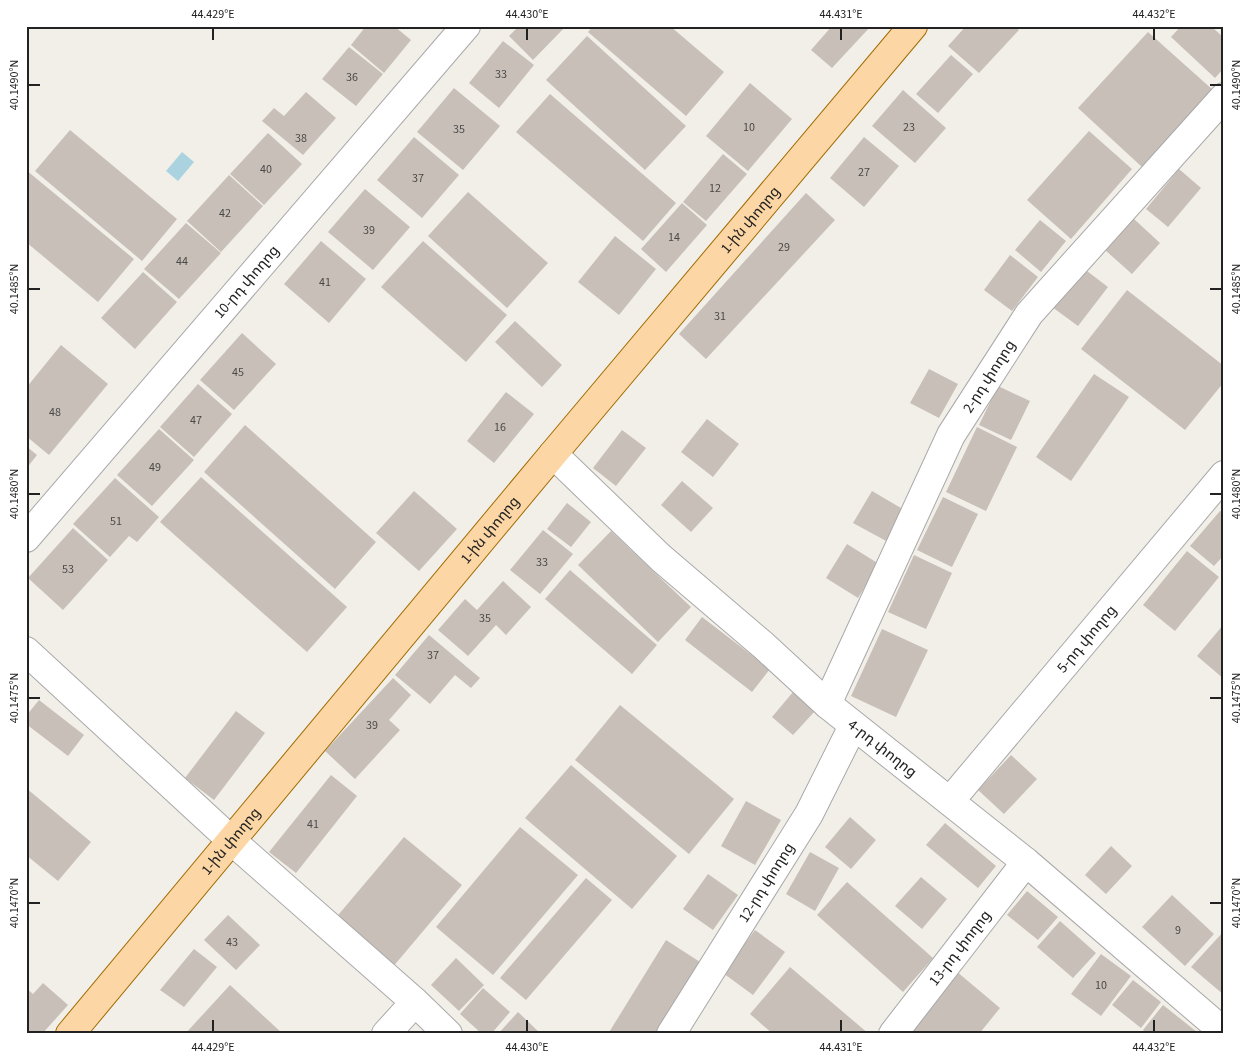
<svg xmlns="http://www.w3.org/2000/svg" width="1250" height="1060" font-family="'Source Sans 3','Noto Sans Armenian',sans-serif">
<rect width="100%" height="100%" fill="#f2efe9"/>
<!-- water -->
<path fill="#aad3df" d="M182 152 194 162 178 181 166 171Z"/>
<!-- building -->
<path fill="#c7bfb8" d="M366 26H394L411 40 384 73 351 45Z
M519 26H566L533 60 509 36Z
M593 26H670L724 72 686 116 588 32Z
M832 26H871L832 68 811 50Z
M966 26H1015L1019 30 979 73 948 46Z
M1181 26H1211L1224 38V68L1215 78 1171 37Z
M1148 32 1213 90 1142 167 1078 108Z
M587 36 686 126 645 170 546 80Z
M503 41 534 65 499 108 469 83Z
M349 47 383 74 356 106 322 79Z
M951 55 973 74 938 113 916 94Z
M750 83 792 119 748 171 706 136Z
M454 88 500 126 463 170 417 132Z
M903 90 946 128 915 163 872 126Z
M306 92 336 118 303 155 262 121 274 108 284 116Z
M550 94 676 203 643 241 516 132Z
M70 130 177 219 142 261 35 171Z
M1089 131 1132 169 1071 239 1027 200Z
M268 133 302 164 264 205 230 174Z
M414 137 459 175 422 218 377 180Z
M864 137 899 166 864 207 830 178Z
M723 154 747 174 706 221 683 202Z
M1179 169 1201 188 1168 227 1146 209Z
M26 170 134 259 98 302 26 242Z
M229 175 263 206 221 252 187 221Z
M365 189 410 227 373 270 328 232Z
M468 192 548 263 507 308 428 236Z
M806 193 835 220 706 359 679 334Z
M682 203 707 225 666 272 641 249Z
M1134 219 1160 243 1132 274 1105 250Z
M1040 220 1066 241 1041 272 1015 250Z
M186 223 221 253 179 299 144 269Z
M615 236 656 269 619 315 578 282Z
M321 241 366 279 329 323 284 284Z
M423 241 507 315 466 362 381 287Z
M1010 255 1038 277 1012 311 984 290Z
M1083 268 1108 287 1078 326 1052 307Z
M143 272 177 302 135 349 101 318Z
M1127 290 1224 366V382L1185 430 1081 349Z
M515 321 562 365 542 387 495 342Z
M242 333 276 364 234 410 200 380Z
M61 345 108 384 49 455 26 436V388Z
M929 369 958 384 939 418 910 403Z
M1094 374 1129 397 1071 481 1036 457Z
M198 384 232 414 194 457 160 427Z
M998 386 1030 401 1011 440 979 425Z
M506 392 534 414 494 463 467 441Z
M707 419 739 444 713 477 681 452Z
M245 425 376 542 335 589 204 472Z
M977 427 1017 447 986 511 946 492Z
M159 429 194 460 152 506 117 475Z
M622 430 646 448 616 486 593 468Z
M26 446 37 455 26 469Z
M201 477 347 607 307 652 160 522Z
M115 478 159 517 137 542 129 536 110 557 73 524Z
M682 481 713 508 691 532 661 505Z
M414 491 457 529 419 571 376 533Z
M872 491 906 511 888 542 853 523Z
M943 497 978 514 952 567 917 550Z
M567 503 591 522 571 547 547 529Z
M1220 511 1224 513V555L1214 566 1190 546Z
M73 528 108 560 63 610 28 578Z
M543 530 573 554 540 594 510 570Z
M611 531 691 607 658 642 578 565Z
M847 544 879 564 858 598 826 578Z
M1187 551 1219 577 1175 631 1143 605Z
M914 555 952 573 926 629 888 612Z
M570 570 657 645 632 674 545 599Z
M503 581 531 607 506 635 496 625 468 656 438 630 465 599 477 610Z
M702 617 770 669 752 692 685 640Z
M1224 624V679L1197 656Z
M882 629 928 650 896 717 851 696Z
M429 635 480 678 471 688 455 675 430 704 395 675Z
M393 678 411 695 389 720 400 730 355 779 325 751Z
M793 692 815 711 793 735 772 717Z
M39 700 84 735 68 756 26 724V716Z
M620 705 734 799 689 854 575 760Z
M236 711 265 733 214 800 185 778Z
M1011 755 1037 779 1004 814 978 790Z
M571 765 677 856 632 909 525 818Z
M331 775 357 796 296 873 269 852Z
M26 788 91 842 58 881 26 855Z
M746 801 781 820 755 865 721 846Z
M850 817 876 840 851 869 825 847Z
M945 823 996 866 978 888 926 845Z
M520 827 578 875 493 975 436 927Z
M404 837 462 885 392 968 334 920Z
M1111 846 1132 866 1106 894 1085 875Z
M810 852 839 868 815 911 786 894Z
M708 874 738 895 713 930 683 909Z
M921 877 947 899 922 929 895 906Z
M586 878 612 900 526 1000 500 978Z
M847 882 933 958 903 992 817 915Z
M1027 891 1058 917 1038 940 1007 915Z
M1172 895 1214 934 1185 966 1142 927Z
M228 915 260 945 236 970 204 940Z
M1060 921 1096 953 1073 978 1037 947Z
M755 930 785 952 753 995 723 973Z
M1224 931V995L1191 967Z
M666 940 700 962 655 1034H608Z
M194 949 217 967 184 1007 160 990Z
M1101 954 1131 976 1101 1016 1071 994Z
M456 958 484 985 459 1011 431 985Z
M790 967 869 1034H773L750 1014Z
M956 971 1000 1008 979 1034H902Z
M1133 980 1161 1002 1141 1028 1112 1005Z
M43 983 68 1005 42 1034H26V988L33 994Z
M230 985 283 1034H185Z
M483 988 510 1012 491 1034H482L460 1014Z
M1163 1005 1197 1032 1195 1034H1147L1143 1030Z
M518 1012 541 1034H498Z"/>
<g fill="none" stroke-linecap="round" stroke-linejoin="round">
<!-- minor casing -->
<g stroke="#a9a9a9" stroke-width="30">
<g id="minor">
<path id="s1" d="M553 454 661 558 763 645 827 704 1026 862 1224 1032"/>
<path id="s2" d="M26 538 466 26"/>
<path d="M26 651 232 841 415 1002 448 1034"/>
<path id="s3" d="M827 704 951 435 1029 314 1224 97"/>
<path id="s4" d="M950 801 1224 475"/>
<path d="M386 1034 415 1002"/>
<path id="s5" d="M671 1034 809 814 853 726"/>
<path id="s6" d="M893 1034 1026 862"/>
</g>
</g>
<!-- major casing -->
<g stroke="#a06b00" stroke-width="30">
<g id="major">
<path id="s7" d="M70 1034 553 454 913 26"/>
</g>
</g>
<!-- minor -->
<use href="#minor" stroke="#fff" stroke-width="28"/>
<!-- major -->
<use href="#major" stroke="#fcd6a4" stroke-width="28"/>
</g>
<!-- ticks -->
<path fill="none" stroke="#222" stroke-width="2" d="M213 28V40M527 28V40M841 28V40M1154 28V40M28 85H40M1210 85H1222M28 289H40M1210 289H1222M28 494H40M1210 494H1222M28 698H40M1210 698H1222M28 903H40M1210 903H1222M213 1020V1032M527 1020V1032M841 1020V1032M1154 1020V1032"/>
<g text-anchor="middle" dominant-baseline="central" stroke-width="4" stroke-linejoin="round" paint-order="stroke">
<!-- number labels -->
<g font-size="12" fill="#4b4948">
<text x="501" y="74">33</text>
<text x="352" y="77">36</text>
<text x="749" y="127">10</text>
<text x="909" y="127">23</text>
<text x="459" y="129">35</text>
<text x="301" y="138">38</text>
<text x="266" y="169">40</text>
<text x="864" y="172">27</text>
<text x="418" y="178">37</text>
<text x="715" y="188">12</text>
<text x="225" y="213">42</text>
<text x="369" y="230">39</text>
<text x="674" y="237">14</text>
<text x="784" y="247">29</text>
<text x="182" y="261">44</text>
<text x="325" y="282">41</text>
<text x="720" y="316">31</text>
<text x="238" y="372">45</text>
<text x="55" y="412">48</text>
<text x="196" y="420">47</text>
<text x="500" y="427">16</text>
<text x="155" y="467">49</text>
<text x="116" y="521">51</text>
<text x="542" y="562">33</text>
<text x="68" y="569">53</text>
<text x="485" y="618">35</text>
<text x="433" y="655">37</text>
<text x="372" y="725">39</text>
<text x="313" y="824">41</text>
<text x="1178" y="930">9</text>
<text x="232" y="942">43</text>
<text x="1101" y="985">10</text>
</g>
<!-- street labels -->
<g font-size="15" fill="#222" stroke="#fff">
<text stroke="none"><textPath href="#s7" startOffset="1061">1-ին փողոց</textPath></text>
<text stroke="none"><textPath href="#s2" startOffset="338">10-րդ փողոց</textPath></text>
<text stroke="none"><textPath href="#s3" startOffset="366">2-րդ փողոց</textPath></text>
<text stroke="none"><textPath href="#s7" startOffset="656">1-ին փողոց</textPath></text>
<text stroke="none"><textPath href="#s4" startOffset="212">5-րդ փողոց</textPath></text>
<text stroke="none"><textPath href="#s1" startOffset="442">4-րդ փողոց</textPath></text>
<text stroke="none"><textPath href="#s7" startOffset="251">1-ին փողոց</textPath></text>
<text stroke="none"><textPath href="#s5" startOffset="179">12-րդ փողոց</textPath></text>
<text stroke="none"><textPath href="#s6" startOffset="109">13-րդ փողոց</textPath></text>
</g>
</g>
<!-- border -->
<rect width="1250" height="1060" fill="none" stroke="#ffffff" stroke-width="55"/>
<rect x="28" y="28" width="1194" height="1004" fill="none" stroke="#222" stroke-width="2"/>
<g font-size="12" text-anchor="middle" fill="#222">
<text x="213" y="18">44.429°E</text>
<text x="527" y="18">44.430°E</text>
<text x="841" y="18">44.431°E</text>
<text x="1154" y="18">44.432°E</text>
<text transform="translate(14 85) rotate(-90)" y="4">40.1490°N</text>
<text transform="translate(1236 85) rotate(-90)" y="4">40.1490°N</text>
<text transform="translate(14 289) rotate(-90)" y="4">40.1485°N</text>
<text transform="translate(1236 289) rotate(-90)" y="4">40.1485°N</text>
<text transform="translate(14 494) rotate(-90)" y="4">40.1480°N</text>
<text transform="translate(1236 494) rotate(-90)" y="4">40.1480°N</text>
<text transform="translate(14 698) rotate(-90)" y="4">40.1475°N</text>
<text transform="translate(1236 698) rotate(-90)" y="4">40.1475°N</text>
<text transform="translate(14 903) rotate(-90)" y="4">40.1470°N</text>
<text transform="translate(1236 903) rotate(-90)" y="4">40.1470°N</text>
<text x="213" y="1051">44.429°E</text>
<text x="527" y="1051">44.430°E</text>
<text x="841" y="1051">44.431°E</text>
<text x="1154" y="1051">44.432°E</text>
</g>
</svg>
